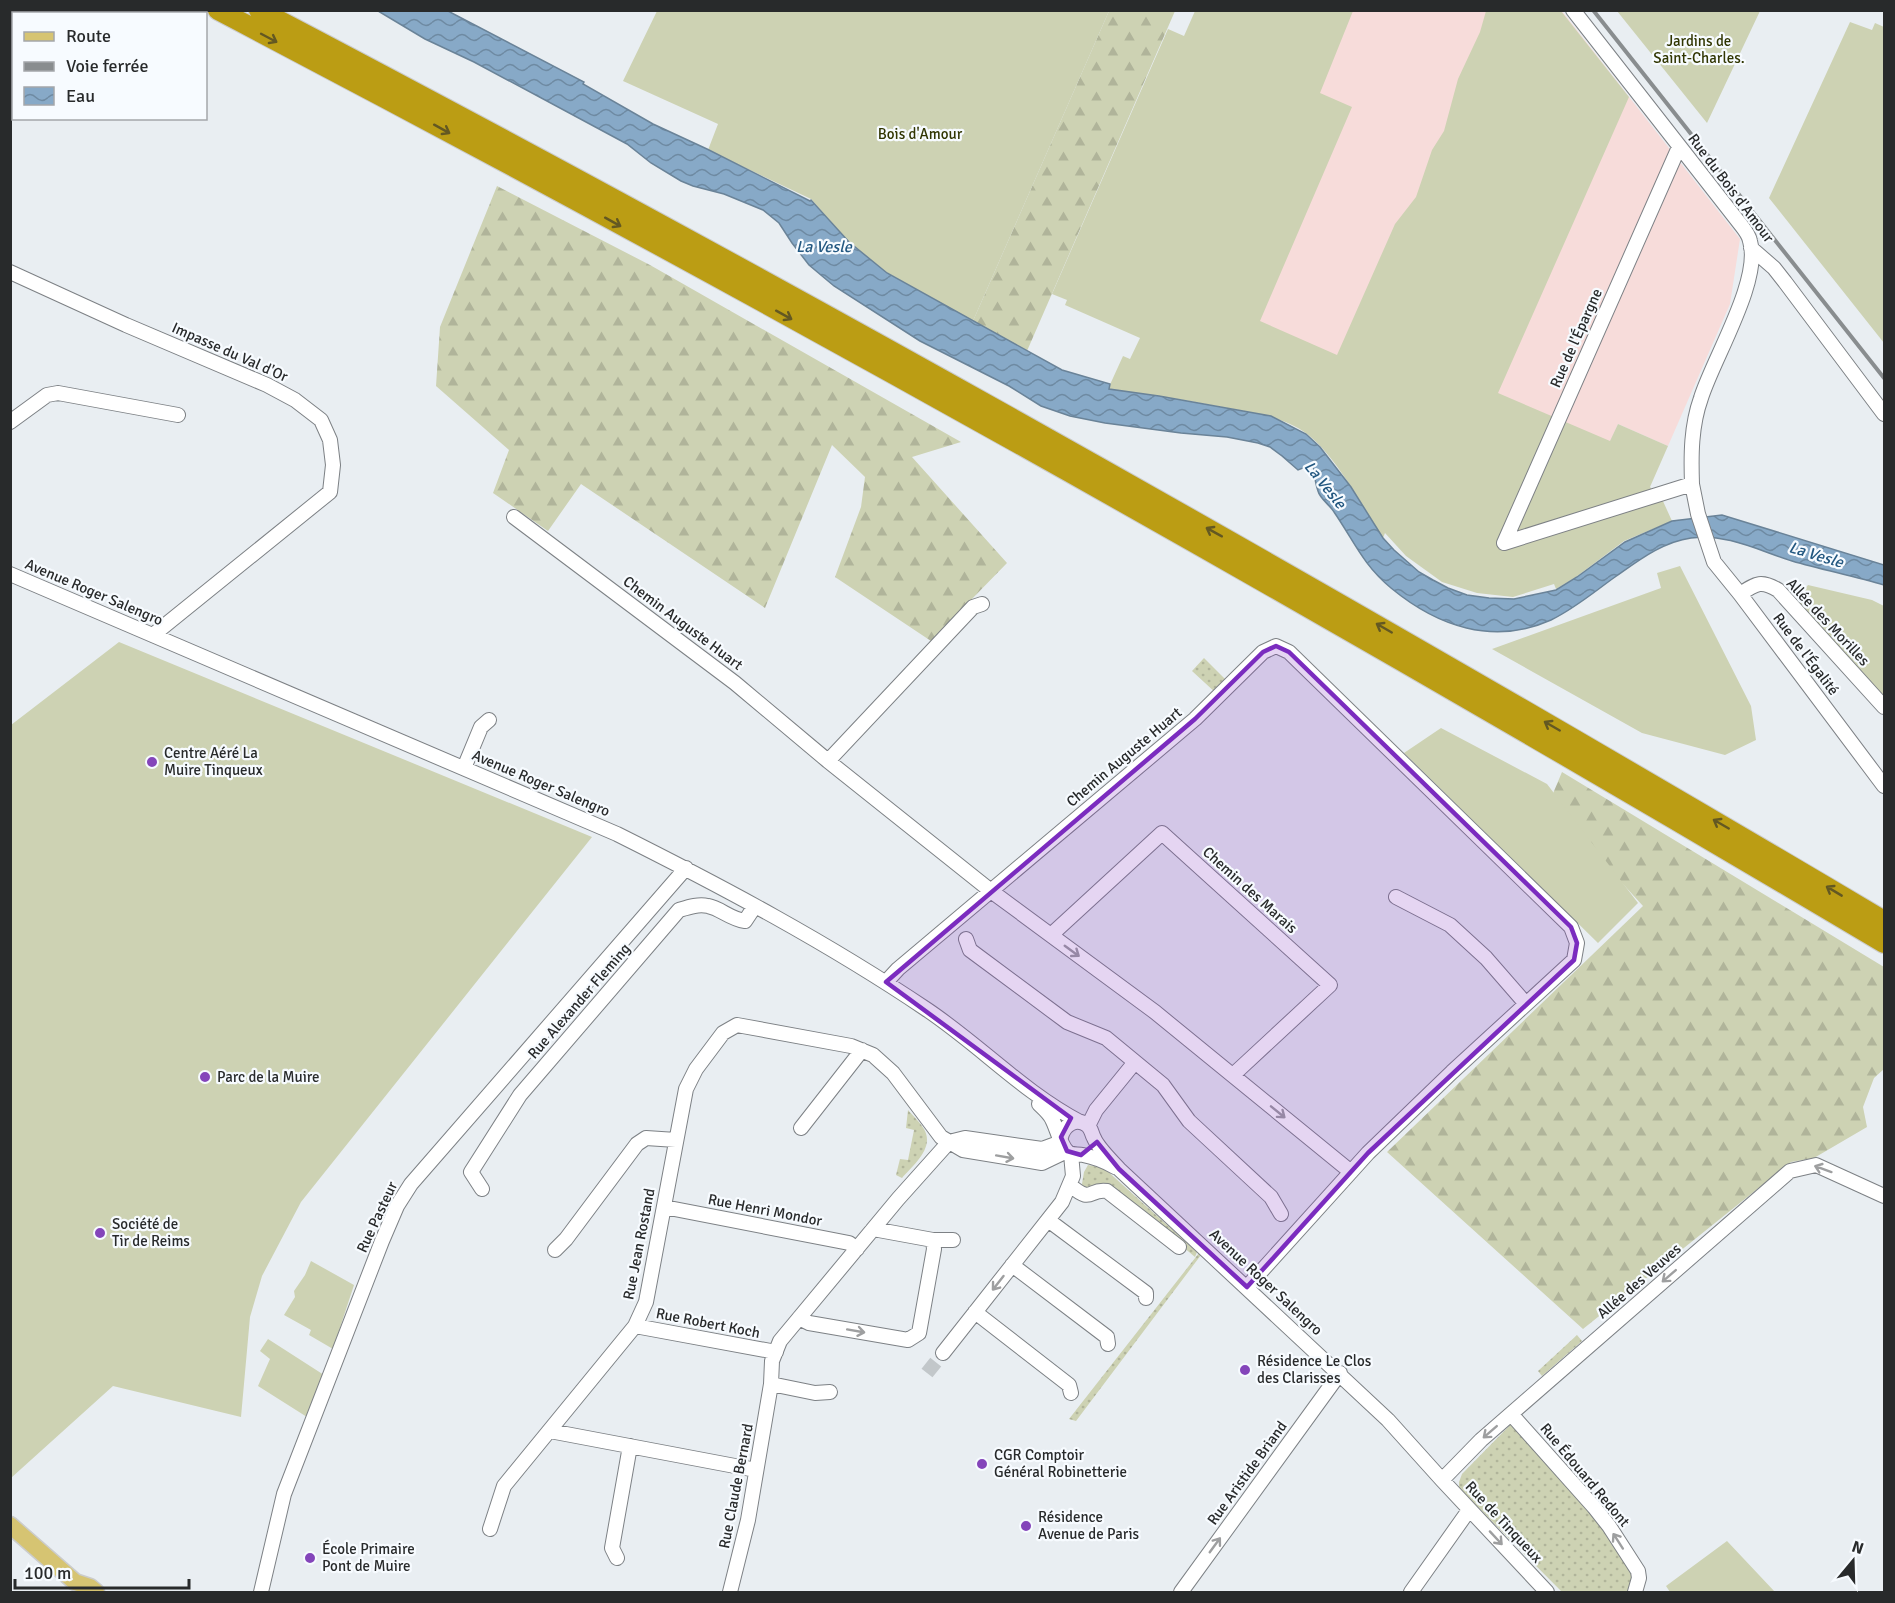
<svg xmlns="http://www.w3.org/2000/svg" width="1895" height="1603" font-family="Signika,sans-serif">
<defs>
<pattern id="grass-dots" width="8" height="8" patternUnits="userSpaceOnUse" patternTransform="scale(1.5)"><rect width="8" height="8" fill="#cdd2b3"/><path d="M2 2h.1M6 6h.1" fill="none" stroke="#b0b49a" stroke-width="1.8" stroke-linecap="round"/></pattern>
<pattern id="forest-firs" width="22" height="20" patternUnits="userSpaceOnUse" patternTransform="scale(1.5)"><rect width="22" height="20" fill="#cdd2b3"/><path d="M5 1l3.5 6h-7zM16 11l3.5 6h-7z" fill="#b0b49a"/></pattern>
<pattern id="water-waves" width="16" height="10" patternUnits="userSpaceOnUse" patternTransform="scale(1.5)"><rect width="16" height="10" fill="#87a9c7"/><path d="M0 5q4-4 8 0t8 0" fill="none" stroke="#6e8aa2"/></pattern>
</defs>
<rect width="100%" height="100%" fill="#e9eef2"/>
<!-- industrial -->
<path fill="#f7dcda" d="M1281 11H1562L1740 239 1730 304 1668 446 1618 424 1610 442 1565 423 1333 372 1256 321 1258 69Z"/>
<!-- grass -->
<path fill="url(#grass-dots)" d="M1204 658 1229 683 1217 694 1192 671Z
M908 1110C913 1116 920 1122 924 1129 935 1148 913 1165 902 1178L896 1175 900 1159 908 1160 914 1130 906 1128Z
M1088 1165 1104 1168 1197 1252 1195 1257 1114 1189 1081 1190 1084 1172Z
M1199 1253 1201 1255 1076 1421 1069 1419Z
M1577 1335 1582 1341 1542 1376 1538 1371Z
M1511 1424 1562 1474 1634 1570 1630 1592H1562L1459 1488V1482L1462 1474Z"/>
<!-- forest -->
<path fill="url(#forest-firs)" d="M1109 11H1175L1027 351 973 321Z
M497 186 650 265 961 442 912 457 1007 563 931 641 835 577 861 507 865 477 832 445 765 608 581 484 548 531 493 493 509 450 436 386 440 327Z
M1562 772 1884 967V1069L1874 1078 1863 1107 1867 1127 1814 1158 1791 1162 1583 1329 1387 1152 1643 906 1549 803Z"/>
<!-- garden -->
<path fill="#cdd2b3" d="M657 11H1109L973 321 886 272 849 242 811 199 708 150 718 124 623 81Z
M1195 11H1353L1320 93 1352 107 1260 321 1337 355 1395 224 1416 197 1432 150 1444 131 1458 79 1480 32 1486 11H1561L1629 97 1498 393 1610 441 1618 424 1668 446 1650 487 1662 499 1672 521 1624 541 1576 577 1556 589 1554 584 1513 597 1477 593 1442 582 1406 556 1385 533 1383 538C1363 507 1336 456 1307 434 1282 415 1247 412 1217 406 1180 399 1145 394 1108 389L1123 356 1130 359 1140 338 1065 305 1067 300 1052 294 1168 29 1184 36Z
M1617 11H1760L1707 123Z
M1850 22 1872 30 1875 23 1884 27V343L1769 198Z
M1680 566 1751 706 1756 740 1725 755 1642 733 1492 649 1661 588 1657 573Z
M1808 585 1872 600 1884 606V698L1795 601Z
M119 642 592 837 301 1202 262 1276 250 1317 241 1417 113 1386 11 1478V725Z
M1441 728 1547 784 1638 903 1598 943 1404 753Z
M311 1261 354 1285 333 1349 309 1335 311 1330 284 1315 295 1297 294 1291 305 1275Z
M268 1339 324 1375 307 1417 258 1386 270 1359 260 1351Z
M1727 1541 1775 1592H1670L1666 1586Z"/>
<!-- water -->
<path fill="url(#water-waves)" stroke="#6a8398" stroke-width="1.5" d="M378 11H448L584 82 583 84 653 124 707 149 810 201 811 200 849 242 887 273 1062 370 1110 384 1109 389 1159 396 1271 416 1306 434 1320 447 1351 487 1383 538 1394 550 1419 572 1433 580 1448 588 1467 595 1489 598 1514 599 1556 590 1577 577 1625 542 1672 521 1722 515 1884 565V585C1854 576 1823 570 1792 561 1760 551 1726 533 1691 538 1662 542 1638 561 1615 577 1594 592 1574 609 1551 620 1493 646 1437 626 1391 588 1363 565 1354 541 1334 512 1330 505 1320 499 1318 491 1315 483 1314 473 1313 464L1298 470 1282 456 1270 447 1258 443 1227 437 1181 433 1105 423 1070 416 1041 406 1009 386 920 341 834 286 809 265 792 243 779 223 763 210 724 194 693 186 681 181 651 163 627 144 474 62 425 39Z"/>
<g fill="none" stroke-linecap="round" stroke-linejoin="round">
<!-- minor-tunnel -->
<path stroke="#c2c7ca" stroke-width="14" stroke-dasharray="14 7" stroke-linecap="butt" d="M927 1373 943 1353"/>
<!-- minor casing -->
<g stroke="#7d8185" stroke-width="16">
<path id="minor" d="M1751 248 1774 268 1785 282 1884 414
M10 272 126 325 267 385 295 400 321 420 330 440 333 465 330 492 153 635
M10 422 47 395 58 393 178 415
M1692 484 1698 514 1714 562 1740 594 1884 786
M514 517 735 683 828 761 991 891 1155 1012 1351 1172
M1504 543 1692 484C1691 455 1691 426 1701 398 1713 359 1762 280 1750 241 1749 235 1745 230 1741 225L1573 10
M1504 543 1679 147
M10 574 617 834C723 887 828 943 926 1009 980 1045 1023 1092 1080 1122
M1740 594C1757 583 1761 580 1778 590L1884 707
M828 761 973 607 982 604
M464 768 481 727 489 720
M1396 897 1450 925 1486 958 1526 1004
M1051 935 1162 833 1330 985 1233 1075
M966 939 970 950 1067 1022 1106 1038 1163 1085 1189 1121 1271 1197 1281 1214
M886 982 898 969 1195 719 1263 652 1276 646 1289 652 1571 927 1577 943 1574 960 1452 1072 1368 1153 1247 1287
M1039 1104C1044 1109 1049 1113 1052 1119 1057 1128 1061 1148 1069 1153 1073 1155 1078 1154 1083 1155 1094 1157 1104 1161 1115 1167
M1088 1126 1096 1110 1135 1062
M801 1128 862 1050
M1061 1137C1064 1125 1076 1117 1087 1125 1092 1129 1091 1133 1094 1138 1098 1148 1112 1161 1119 1169L1388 1420 1442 1480 1547 1592
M1070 1185C1093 1205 1088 1188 1107 1191L1179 1247
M482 1189 471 1172 520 1095 679 910C689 907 698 904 708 906 720 908 730 919 745 921L755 906
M664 1207 849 1243 857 1249
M1048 1220 1146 1293V1298
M873 1229 933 1240H953
M555 1250 566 1239 637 1144 646 1138 676 1140
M1012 1265 1107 1337 1108 1344
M975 1312 1069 1385 1071 1393
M799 1318 809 1323 908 1340 919 1333 934 1249 933 1240
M635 1326 776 1352
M943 1353 1062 1202 1073 1176 1071 1154
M771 1384 815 1393 830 1392
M1511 1414 1594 1507 1609 1526 1638 1571 1639 1578 1635 1592
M550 1431 756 1470
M1442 1480 1481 1440 1790 1171 1816 1165 1884 1196
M490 1529 504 1486 635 1326 646 1302 686 1089 696 1069 723 1033 737 1025 851 1046 873 1055 893 1073 941 1137 963 1150 1042 1163 1067 1151
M617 1558 612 1548 630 1446
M261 1592 284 1494 382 1241 397 1206 411 1184 686 868
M730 1592 748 1520 771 1384 772 1361 780 1341 898 1199 949 1142 965 1138 1042 1149 1061 1142
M1181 1592 1340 1373
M1411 1592 1469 1510"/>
</g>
<!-- major casing -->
<g stroke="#cbcccc" stroke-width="19">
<path id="major" d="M10 1525 75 1582 90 1587 96 1592"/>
</g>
<!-- highway casing -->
<g stroke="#cbcccc" stroke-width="22">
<path id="highway" d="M218 10C782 305 1337 618 1884 943
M259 10C809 298 1350 605 1884 921"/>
</g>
<!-- minor -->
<use href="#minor" stroke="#fff" stroke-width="14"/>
<!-- major -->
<use href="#major" stroke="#d6c472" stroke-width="16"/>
<!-- highway -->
<use href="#highway" stroke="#bb9d14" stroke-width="20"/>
<!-- rail -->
<path stroke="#898d8f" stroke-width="4" d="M1593 10 1884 378"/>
</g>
<!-- one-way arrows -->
<defs><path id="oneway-shaft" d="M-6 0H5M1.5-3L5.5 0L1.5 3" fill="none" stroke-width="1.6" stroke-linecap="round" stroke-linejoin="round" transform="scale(1.5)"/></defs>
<g stroke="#635822">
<use href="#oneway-shaft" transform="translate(269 38) rotate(28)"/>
<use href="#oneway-shaft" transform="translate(442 129) rotate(29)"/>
<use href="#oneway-shaft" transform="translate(613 222) rotate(29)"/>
<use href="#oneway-shaft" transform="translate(784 315) rotate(29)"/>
<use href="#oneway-shaft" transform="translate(1214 532) rotate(-151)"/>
<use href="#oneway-shaft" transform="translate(1384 628) rotate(-150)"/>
<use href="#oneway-shaft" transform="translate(1552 726) rotate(-150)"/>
<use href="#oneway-shaft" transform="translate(1721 824) rotate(-150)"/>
<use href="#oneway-shaft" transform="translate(1834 891) rotate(-149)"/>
</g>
<g stroke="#9e9fa0">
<use href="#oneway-shaft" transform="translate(1072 951) rotate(36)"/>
<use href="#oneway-shaft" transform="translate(1278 1112) rotate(39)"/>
<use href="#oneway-shaft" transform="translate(1005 1157) rotate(10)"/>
<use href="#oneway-shaft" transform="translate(1823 1169) rotate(-160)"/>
<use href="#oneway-shaft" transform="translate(1669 1276) rotate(139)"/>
<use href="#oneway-shaft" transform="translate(998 1283) rotate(128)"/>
<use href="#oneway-shaft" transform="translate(856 1331) rotate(10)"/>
<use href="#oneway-shaft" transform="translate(1490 1432) rotate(139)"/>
<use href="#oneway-shaft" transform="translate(1496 1538) rotate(47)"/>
<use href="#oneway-shaft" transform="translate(1618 1541) rotate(-123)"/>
<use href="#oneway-shaft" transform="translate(1215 1545) rotate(-54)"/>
</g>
<!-- marked area -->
<path fill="#7b2cbf" fill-opacity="0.2" stroke="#7b2cbf" stroke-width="4.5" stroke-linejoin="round" d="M1276 646 1289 652 1571 927 1577 943 1574 960 1368 1153 1247 1287 1119 1169 1097 1142 1081 1155 1067 1151 1061 1137 1071 1118 886 982 1195 719 1263 652Z"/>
<!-- markers -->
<g fill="#8445ba" stroke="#f7fbff" stroke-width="2">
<circle cx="152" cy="762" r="6"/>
<circle cx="205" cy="1077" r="6"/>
<circle cx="100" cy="1233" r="6"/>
<circle cx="1245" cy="1370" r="6"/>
<circle cx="982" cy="1464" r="6"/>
<circle cx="1026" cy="1526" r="6"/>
<circle cx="310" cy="1558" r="6"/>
</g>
<g text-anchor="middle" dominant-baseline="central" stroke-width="4.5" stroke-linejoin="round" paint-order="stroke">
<!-- park labels -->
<g font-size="15" fill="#313602" stroke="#f7fbff">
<text x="1699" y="41">Jardins de<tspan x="1699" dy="17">Saint-Charles.</tspan></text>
<text x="920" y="134">Bois d'Amour</text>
</g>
<!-- street labels -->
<g font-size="15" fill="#282a2b" stroke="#f7fbff">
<text transform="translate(1731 188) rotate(53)">Rue du Bois d'Amour</text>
<text transform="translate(1576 338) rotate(-66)">Rue de l'Épargne</text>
<text transform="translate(230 352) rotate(24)">Impasse du Val d'Or</text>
<text transform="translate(94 592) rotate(23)">Avenue Roger Salengro</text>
<text transform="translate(1828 622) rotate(47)">Allée des Morilles</text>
<text transform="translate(683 623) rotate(37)">Chemin Auguste Huart</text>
<text transform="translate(1806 654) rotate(53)">Rue de l'Égalité</text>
<text transform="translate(1124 757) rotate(-40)">Chemin Auguste Huart</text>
<text transform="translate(541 783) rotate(23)">Avenue Roger Salengro</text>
<text transform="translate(1250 890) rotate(42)">Chemin des Marais</text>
<text transform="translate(579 1001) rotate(-49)">Rue Alexander Fleming</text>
<text transform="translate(765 1210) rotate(11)">Rue Henri Mondor</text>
<text transform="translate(377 1217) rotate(-65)">Rue Pasteur</text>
<text transform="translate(639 1244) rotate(-79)">Rue Jean Rostand</text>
<text transform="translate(1639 1281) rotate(-41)">Allée des Veuves</text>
<text transform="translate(1266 1282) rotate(43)">Avenue Roger Salengro</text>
<text transform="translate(708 1323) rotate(11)">Rue Robert Koch</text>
<text transform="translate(1247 1473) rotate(-54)">Rue Aristide Briand</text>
<text transform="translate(1585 1475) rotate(50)">Rue Édouard Redont</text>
<text transform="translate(736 1486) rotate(-79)">Rue Claude Bernard</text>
<text transform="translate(1504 1522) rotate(47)">Rue de Tinqueux</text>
</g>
<!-- poi labels -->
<g font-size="15" fill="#282a2b" stroke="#f7fbff" text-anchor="start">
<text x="164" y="753">Centre Aéré La<tspan x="164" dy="17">Muire Tinqueux</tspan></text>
<text x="217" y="1077">Parc de la Muire</text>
<text x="112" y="1224">Société de<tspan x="112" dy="17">Tir de Reims</tspan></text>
<text x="1257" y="1361">Résidence Le Clos<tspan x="1257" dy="17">des Clarisses</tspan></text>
<text x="994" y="1455">CGR Comptoir<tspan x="994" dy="17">Général Robinetterie</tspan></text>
<text x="1038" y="1517">Résidence<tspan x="1038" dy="17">Avenue de Paris</tspan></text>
<text x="322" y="1549">École Primaire<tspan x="322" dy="17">Pont de Muire</tspan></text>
</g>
<!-- water labels -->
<g font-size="16" font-style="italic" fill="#235881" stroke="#f7fbff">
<text x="824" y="247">La Vesle</text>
<text transform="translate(1325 485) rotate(51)">La Vesle</text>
<text transform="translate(1816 555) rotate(17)">La Vesle</text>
</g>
</g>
<!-- border -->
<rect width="1895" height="1603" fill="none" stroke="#282a2b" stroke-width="24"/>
<!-- legend -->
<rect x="12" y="12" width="195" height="108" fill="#f7fbff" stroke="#a4a7aa" stroke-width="1.5"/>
<rect x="24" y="32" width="30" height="9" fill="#d6c472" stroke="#a4a7aa" stroke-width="1.5"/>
<text x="66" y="42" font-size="18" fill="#282a2b">Route</text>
<rect x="24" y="62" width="30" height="9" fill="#898d8f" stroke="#a4a7aa" stroke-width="1.5"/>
<text x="66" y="72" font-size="18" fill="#282a2b">Voie ferrée</text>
<rect x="24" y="87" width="30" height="18" fill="url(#water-waves)" stroke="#a4a7aa" stroke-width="1.5"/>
<text x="66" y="102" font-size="18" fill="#282a2b">Eau</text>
<!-- north arrow -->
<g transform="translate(1853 1561) rotate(19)" stroke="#f7fbff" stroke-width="4.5" paint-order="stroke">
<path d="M0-4.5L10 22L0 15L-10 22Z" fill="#282a2b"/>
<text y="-9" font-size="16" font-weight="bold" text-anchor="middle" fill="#282a2b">N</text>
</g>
<!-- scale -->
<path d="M15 1579v9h174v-9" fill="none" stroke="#282a2b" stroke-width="3"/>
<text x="24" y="1579" font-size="18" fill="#282a2b" stroke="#f7fbff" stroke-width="4.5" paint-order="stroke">100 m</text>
</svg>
